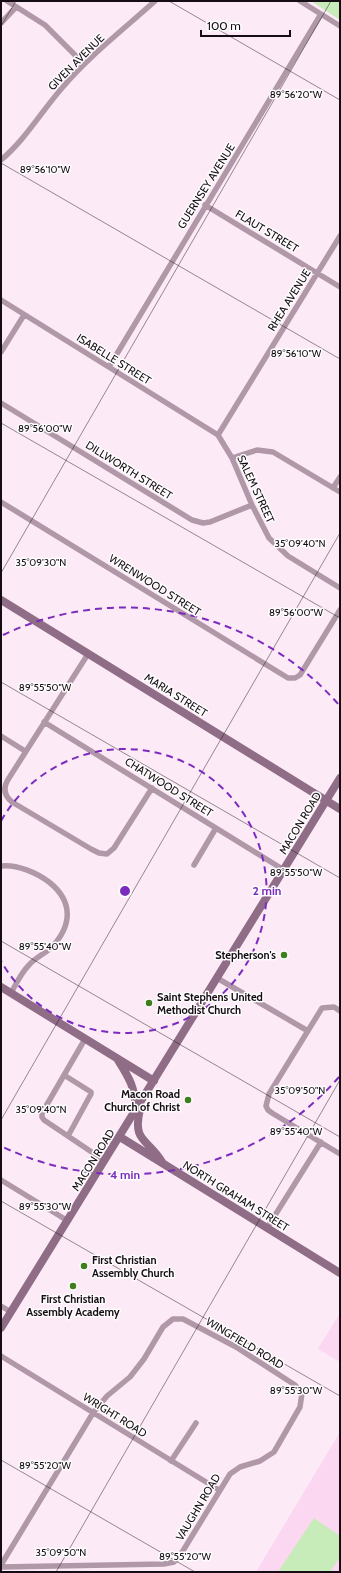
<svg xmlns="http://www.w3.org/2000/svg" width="341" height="1573" font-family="Cabin,sans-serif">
<rect width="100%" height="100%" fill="#fceaf6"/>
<!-- built -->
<path fill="#fcd7f1" d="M340 1313V1362L318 1349Z
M340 1432V1572H256Z"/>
<!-- green -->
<path fill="#c7ebb9" d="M311 1H340V20Z
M314 1518 340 1536V1557L330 1572H278Z"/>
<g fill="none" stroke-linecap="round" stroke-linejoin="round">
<!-- street -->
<path stroke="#b098a8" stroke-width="5.5" d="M7 1 45 25 84 64
M300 1 340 26
M1 23 16 7
M1 160C25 140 41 112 62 88 89 56 124 29 155 1
M205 205 340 287
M1 300 218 435 232 458 252 505 269 538 288 556 340 588
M1 352 24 315
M109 367 321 14
M1 403 192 520 203 523 210 522 252 505
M218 435 340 236
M232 458 257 450 273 452 340 492
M333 488 340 477
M1 502 288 678H295L300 675 340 610
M88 654 9 778C3 787 3 795 12 802L91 849 99 853 107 854 114 848 152 788
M44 722 284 870
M1 736 25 751
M194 865 216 828
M1 866C17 864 37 873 49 882 74 902 72 926 51 948 44 954 35 958 29 965 21 973 16 984 11 993
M217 978 308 1031
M340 1011 334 1007 322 1008 269 1094 266 1106 268 1110 272 1113 340 1154
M85 1039 42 1113V1117L44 1120 105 1161
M64 1075 91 1092V1094L68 1136
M1 1180 68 1221
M267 1228 321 1142
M1 1306 11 1312
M1 1356 219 1490
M171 1461 196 1423
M1 1565 93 1413 107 1396 130 1377 144 1359 163 1327 173 1319H183L236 1347 295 1385 302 1393 300 1407 274 1452 260 1461 240 1467 230 1474 181 1554 174 1562 164 1564 1 1567"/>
<!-- secondary -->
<path stroke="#906d86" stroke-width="8" d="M1 600 340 809
M1 987 154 1081
M118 1060C130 1079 135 1088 136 1110
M140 1109C132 1143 148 1138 162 1162
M120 1137 340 1273
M1 1328 340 778"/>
</g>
<!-- ticks -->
<path fill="none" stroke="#160d14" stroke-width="1" stroke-opacity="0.45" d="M169 1 340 100M1 26 16 1M1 163 340 359M1 423 340 618M1 573 331 1M1 682 340 878M1 941 340 1137M1 1120 340 533M1 1201 340 1396M1 1460 195 1572M56 1572 340 1080"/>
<!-- distance rings -->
<g fill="none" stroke="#7b2cbf" stroke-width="2" stroke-dasharray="7 5">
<path d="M1 821A142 142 0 1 1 1 961"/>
<path d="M339 1077A284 284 0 0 1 3 1147M3 635A284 284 0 0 1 339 705"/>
</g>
<!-- markers -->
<g fill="#3e7e1d" stroke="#fdfdfd" stroke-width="1.5">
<circle cx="284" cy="955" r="4"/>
<circle cx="149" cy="1003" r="4"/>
<circle cx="188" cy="1100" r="4"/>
<circle cx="84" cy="1266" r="4"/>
<circle cx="73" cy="1286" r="4"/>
</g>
<g text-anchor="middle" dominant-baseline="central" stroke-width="3" stroke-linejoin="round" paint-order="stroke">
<!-- street labels -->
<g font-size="11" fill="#160d14" stroke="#fdfdfd">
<text transform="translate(76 62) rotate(-45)">GIVEN AVENUE</text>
<text transform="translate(206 186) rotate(-58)">GUERNSEY AVENUE</text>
<text transform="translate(267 231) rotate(31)">FLAUT STREET</text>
<text transform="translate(289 300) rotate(-58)">RHEA AVENUE</text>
<text transform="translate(114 359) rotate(32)">ISABELLE STREET</text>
<text transform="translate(129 470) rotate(32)">DILLWORTH STREET</text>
<text transform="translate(256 489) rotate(65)">SALEM STREET</text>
<text transform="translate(155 585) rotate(32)">WRENWOOD STREET</text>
<text transform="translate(176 695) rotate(32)">MARIA STREET</text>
<text transform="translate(169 787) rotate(32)">CHATWOOD STREET</text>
<text transform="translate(300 823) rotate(-59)">MACON ROAD</text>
<text transform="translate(93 1160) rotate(-58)">MACON ROAD</text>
<text transform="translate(236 1196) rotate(32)">NORTH GRAHAM STREET</text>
<text transform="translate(245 1343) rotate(31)">WINGFIELD ROAD</text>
<text transform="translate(115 1415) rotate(32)">WRIGHT ROAD</text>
<text transform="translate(198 1507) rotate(-59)">VAUGHN ROAD</text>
</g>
<!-- poi labels -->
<g font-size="11" font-weight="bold" fill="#160d14" stroke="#fdfdfd" text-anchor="end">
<text x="276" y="955">Stepherson's</text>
<text x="157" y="997" text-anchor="start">Saint Stephens United<tspan x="157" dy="13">Methodist Church</tspan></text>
<text x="180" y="1094">Macon Road<tspan x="180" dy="13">Church of Christ</tspan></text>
<text x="92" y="1260" text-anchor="start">First Christian<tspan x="92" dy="13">Assembly Church</tspan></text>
<text x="73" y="1299" text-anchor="middle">First Christian<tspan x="73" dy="13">Assembly Academy</tspan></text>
</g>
</g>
<g font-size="10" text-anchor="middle" fill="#160d14" stroke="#fdfdfd" stroke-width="3" stroke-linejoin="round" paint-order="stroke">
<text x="296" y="98">89°56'20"W</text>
<text x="45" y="173">89°56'10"W</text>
<text x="296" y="357">89°56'10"W</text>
<text x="45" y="432">89°56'00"W</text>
<text x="300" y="547">35°09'40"N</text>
<text x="41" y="566">35°09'30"N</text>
<text x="296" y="616">89°56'00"W</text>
<text x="45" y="691">89°55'50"W</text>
<text x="296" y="876">89°55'50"W</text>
<text x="45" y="950">89°55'40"W</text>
<text x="300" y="1094">35°09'50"N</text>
<text x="41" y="1113">35°09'40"N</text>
<text x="296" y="1135">89°55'40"W</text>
<text x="45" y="1210">89°55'30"W</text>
<text x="296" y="1394">89°55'30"W</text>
<text x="45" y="1469">89°55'20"W</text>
<text x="61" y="1556">35°09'50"N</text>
<text x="185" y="1560">89°55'20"W</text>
</g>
<circle cx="125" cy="891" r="6" fill="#7b2cbf" stroke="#fdfdfd" stroke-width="2"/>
<g font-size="12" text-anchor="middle" font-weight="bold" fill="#7b2cbf" stroke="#fdfdfd" stroke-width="3" stroke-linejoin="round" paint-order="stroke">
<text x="267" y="895">2 min</text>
<text x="125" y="1179">4 min</text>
</g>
<!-- border -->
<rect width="341" height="1573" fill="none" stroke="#160d14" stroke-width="4"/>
<!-- scale -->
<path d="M201 30v6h89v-6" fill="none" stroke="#160d14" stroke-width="2"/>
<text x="207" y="30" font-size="12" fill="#160d14" stroke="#fdfdfd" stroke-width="3" paint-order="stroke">100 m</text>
</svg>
